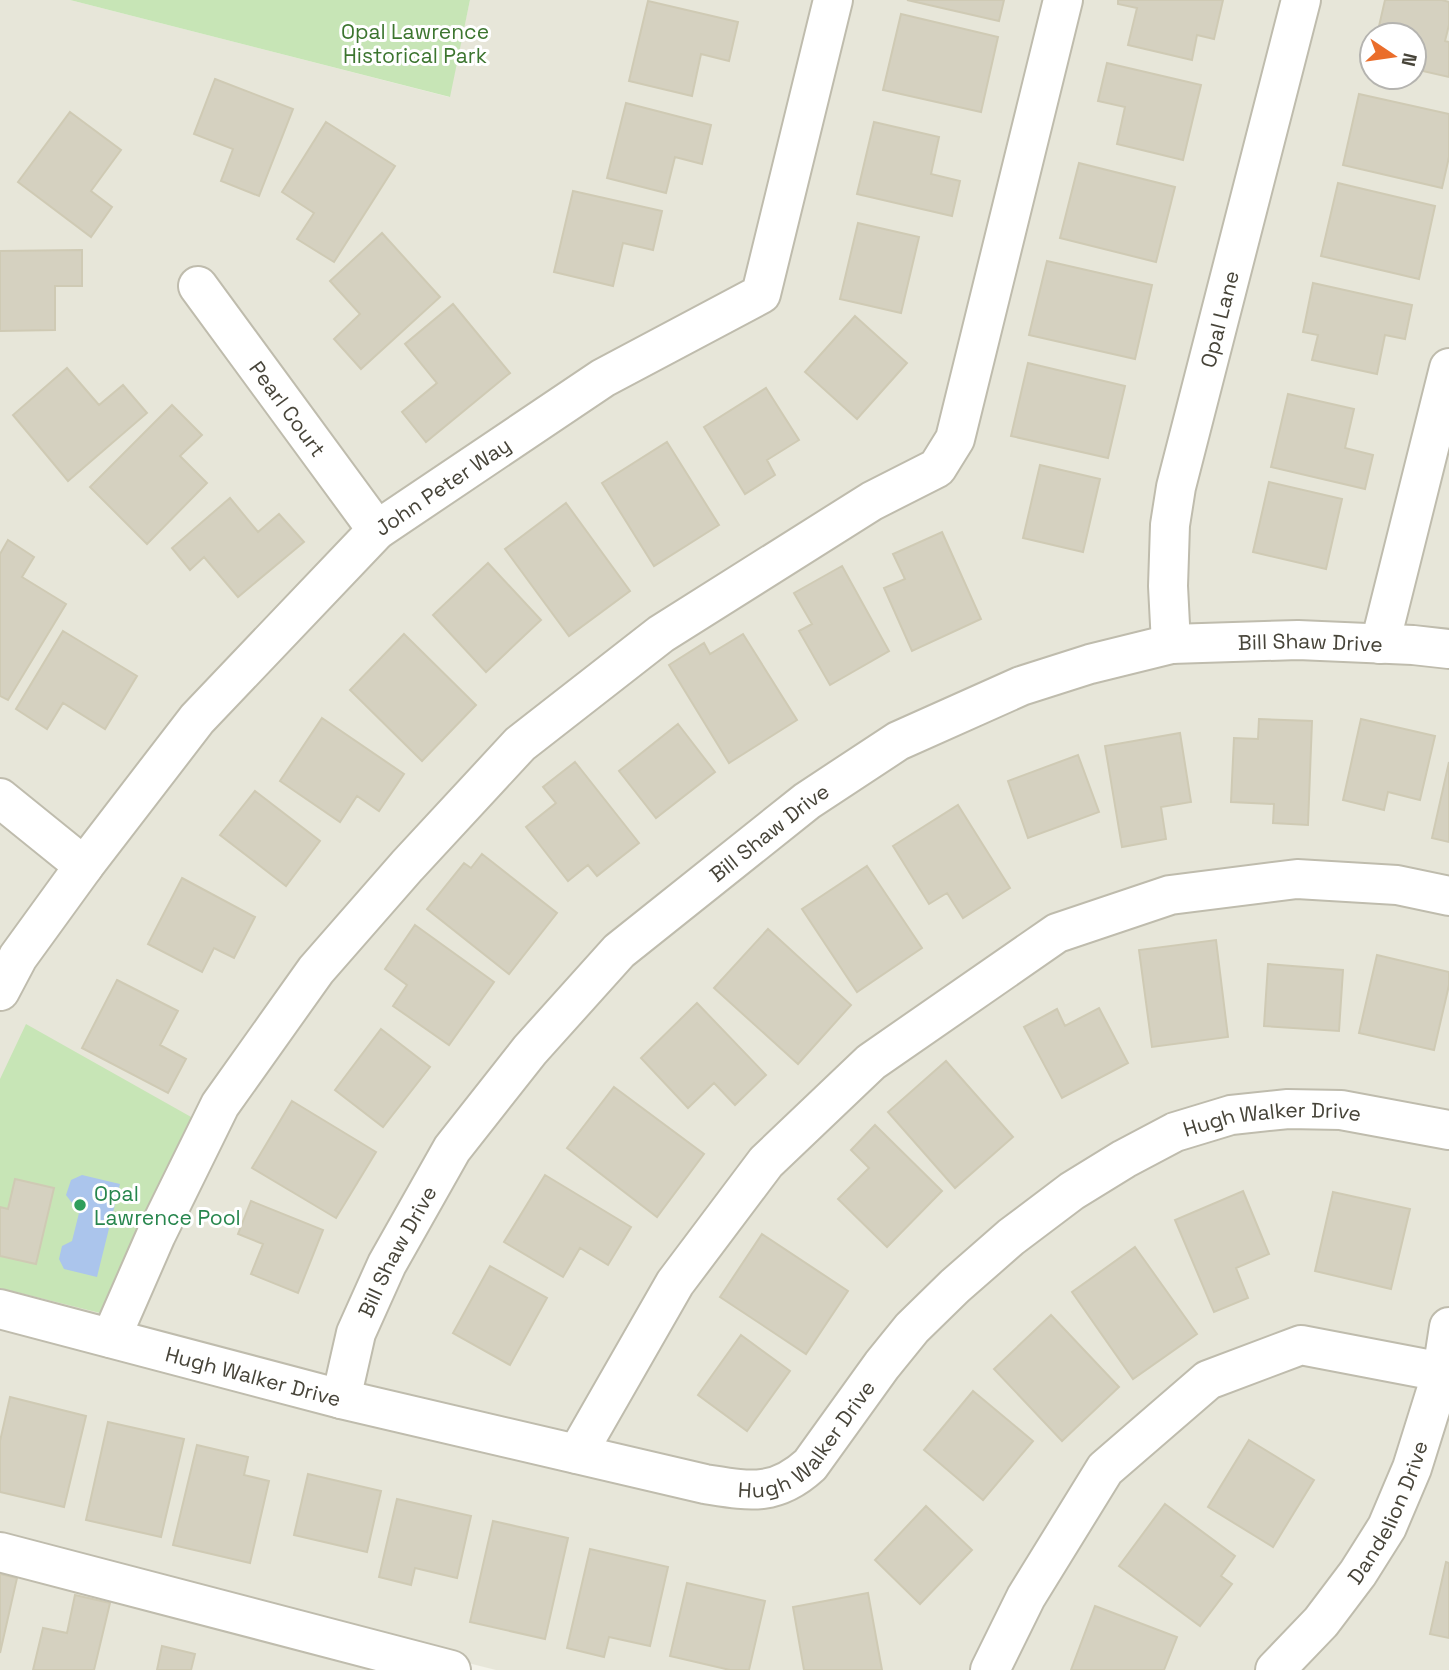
<svg xmlns="http://www.w3.org/2000/svg" width="1449" height="1670" font-family="'Space Grotesk',sans-serif">
<rect width="100%" height="100%" fill="#f4f3ea"/>
<!-- residential -->
<path fill="#e7e6d9" fill-rule="evenodd" d="M0 0H70L449 97 470 0H1449V1670H496L0 1546ZM1372 35H1414V77H1372Z
M0 1568 409 1670H0Z"/>
<!-- green -->
<path fill="#c7e5b6" d="M70 0H470L450 97Z
M26 1024 200 1122 104 1314 0 1288V1079Z"/>
<!-- water -->
<path fill="#abc5ec" d="M82 1175 120 1184 97 1277 64 1269 59 1259 62 1246 72 1241 81 1205 72 1203 66 1195 71 1180Z"/>
<!-- building -->
<path fill="#d5d1c0" stroke="#cfcab4" stroke-width="2" d="M907 0H1004L999 21Z
M1118 0H1223L1214 39 1197 35 1192 60 1128 45 1137 8 1118 4Z
M1385 0H1442L1449 2V25L1445 41 1449 42V77L1414 69V35H1377Z
M648 1 738 22 729 61 701 54 692 96 629 81Z
M901 14 998 37 981 112 883 90Z
M1107 63 1201 85 1183 160 1117 144 1125 107 1098 101Z
M215 79 293 109 259 196 221 181 233 149 194 134Z
M1359 94 1449 114V157L1442 188 1343 165Z
M626 103 711 125 702 164 675 157 666 193 607 178Z
M70 112 121 150 91 191 112 207 91 237 18 182Z
M326 122 395 166 334 262 297 239 314 213 282 192Z
M874 122 939 137 931 174 960 181 952 216 857 194Z
M1079 163 1175 187 1156 262 1060 238Z
M1338 183 1435 206 1419 279 1321 256Z
M573 191 662 211 653 250 623 243 613 286 554 272Z
M858 223 919 237 901 313 840 299Z
M382 233 440 297 361 369 334 339 360 314 330 281Z
M82 250V286H55V330L0 331V251Z
M1047 261 1152 285 1135 359 1029 335Z
M1313 283 1412 305 1405 339 1385 335 1377 374 1312 360 1318 335 1303 332Z
M453 304 510 373 426 442 402 412 437 383 405 344Z
M855 316 907 363 857 419 805 372Z
M1028 363 1125 386 1108 458 1011 436Z
M67 368 99 405 123 385 147 413 68 481 13 415Z
M766 388 799 440 767 460 775 475 745 494 704 427Z
M1288 394 1354 409 1345 448 1373 455 1365 489 1271 467Z
M172 405 202 435 180 456 207 483 147 544 90 487Z
M667 442 719 525 654 566 602 483Z
M1040 465 1100 479 1083 552 1023 538Z
M1269 482 1342 499 1326 569 1253 552Z
M230 498 258 532 279 514 304 542 238 597 204 557 190 570 172 548Z
M566 503 630 591 569 636 505 549Z
M942 532 981 619 912 651 884 588 905 579 893 554Z
M8 540 34 557 22 577 66 604 8 700 0 696V554Z
M488 563 541 620 486 672 433 615Z
M842 566 889 651 830 685 799 631 812 624 794 593Z
M63 631 137 676 105 729 63 703 47 729 16 709Z
M404 634 476 705 422 761 350 690Z
M743 634 797 720 729 763 669 665 704 643 710 654Z
M322 718 404 774 379 811 357 796 340 822 280 781Z
M1259 719 1312 721 1308 825 1273 823 1274 804 1231 802 1234 738 1258 739Z
M1361 719 1435 736 1420 800 1388 792 1384 810 1343 800Z
M678 724 715 772 656 818 619 771Z
M1180 733 1191 802 1161 807 1166 839 1122 847 1105 746Z
M1078 755 1099 812 1028 838 1008 781Z
M575 762 639 843 597 876 588 865 568 881 526 827 556 803 543 787Z
M1449 762V842L1432 838Z
M255 791 320 841 286 886 220 835Z
M958 805 1010 888 963 918 947 893 929 904 893 846Z
M482 854 557 913 509 974 427 909 464 863 471 868Z
M867 866 922 948 857 992 802 909Z
M182 878 255 917 234 958 214 948 202 972 148 944Z
M415 925 494 982 449 1045 393 1006 407 985 385 969Z
M768 929 851 1005 798 1064 714 988Z
M1216 940 1228 1037 1152 1047 1139 950Z
M1377 955 1449 972V985L1434 1050 1359 1033Z
M1268 964 1343 970 1339 1031 1264 1026Z
M117 980 178 1011 160 1045 186 1059 168 1093 82 1048Z
M697 1003 766 1075 735 1105 714 1083 688 1108 641 1058Z
M1099 1008 1128 1063 1062 1098 1024 1027 1057 1009 1065 1026Z
M381 1029 430 1067 383 1127 335 1090Z
M946 1061 1013 1137 955 1188 888 1112Z
M614 1087 704 1154 657 1217 567 1148Z
M292 1101 376 1152 336 1218 252 1168Z
M875 1125 942 1191 887 1247 838 1199 869 1168 851 1150Z
M545 1175 631 1227 608 1265 580 1248 563 1277 504 1242Z
M15 1179 54 1188 36 1264 0 1256V1207L8 1209Z
M1243 1191 1269 1254 1236 1268 1248 1298 1214 1312 1175 1220Z
M1333 1192 1410 1209 1391 1289 1315 1271Z
M251 1201 323 1230 298 1293 251 1274 263 1244 238 1234Z
M762 1234 848 1291 806 1354 720 1297Z
M1135 1247 1197 1334 1133 1379 1072 1292Z
M490 1266 547 1298 510 1365 453 1333Z
M1051 1315 1119 1387 1062 1441 994 1369Z
M741 1335 790 1371 747 1431 698 1395Z
M973 1391 1033 1441 983 1500 924 1450Z
M10 1397 86 1416 64 1507 0 1492V1441Z
M108 1422 184 1439 161 1537 86 1520Z
M1249 1440 1314 1480 1273 1547 1208 1507Z
M197 1445 248 1457 244 1475 269 1481 250 1563 173 1545Z
M308 1474 381 1491 367 1552 294 1535Z
M397 1499 471 1516 457 1578 415 1568 411 1585 379 1577Z
M1165 1504 1235 1556 1221 1576 1232 1584 1200 1626 1119 1566Z
M926 1506 972 1550 920 1604 875 1560Z
M493 1521 568 1538 545 1639 470 1622Z
M590 1549 668 1567 650 1646 609 1637 604 1657 567 1648Z
M1446 1562 1449 1563V1638L1430 1634Z
M0 1574 17 1578 0 1653Z
M687 1583 765 1601 749 1670H730L670 1656Z
M868 1593 882 1670H804L793 1607Z
M75 1595 110 1603 94 1670H33L43 1628 67 1633Z
M1095 1606 1177 1637 1164 1670H1071Z
M162 1646 195 1654 191 1670H157Z"/>
<g fill="none" stroke-linecap="round" stroke-linejoin="round">
<!-- minor casing -->
<g stroke="#bfbcad" stroke-width="42">
<g id="minor">
<path id="s1" d="M198 286 377 530"/>
<path id="s2" d="M1171 644 1168 586 1170 525 1176 487 1301 0"/>
<path d="M1380 644 1449 368"/>
<path d="M0 798 84 866"/>
<path id="s3" d="M0 991 18 957 84 866 197 719 377 530 603 378 761 294 833 0"/>
<path id="s4" d="M0 1309 341 1399 705 1484C749 1491 775 1497 810 1465L882 1365 912 1328 955 1286 1011 1237 1072 1191 1124 1159 1175 1132 1231 1115 1288 1109 1341 1110 1449 1130"/>
<path d="M111 1338 156 1235 220 1105 316 970 407 866 520 744 661 634 872 501 937 468 955 439 1063 0"/>
<path id="s5" d="M341 1399 356 1333 387 1264 452 1149 530 1050 619 951 807 801 898 741 1021 686 1090 664 1171 644 1298 640 1413 645 1449 649"/>
<path d="M577 1454 675 1283 766 1162 871 1062 1057 933 1170 895 1297 879 1397 885 1449 896"/>
<path d="M0 1552 451 1670"/>
<path d="M990 1670 1026 1597 1105 1469 1208 1380 1301 1345 1442 1372"/>
<path id="s6" d="M1275 1670 1321 1622 1358 1573 1387 1527 1412 1468 1442 1372 1449 1327"/>
</g>
</g>
<!-- minor -->
<use href="#minor" stroke="#fff" stroke-width="38"/>
</g>
<!-- markers -->
<circle fill="#2e9e5b" stroke="#fff" stroke-width="2.5" cx="80" cy="1205" r="7"/>
<g text-anchor="middle" dominant-baseline="central" stroke-width="6" stroke-linejoin="round" paint-order="stroke">
<!-- park labels -->
<g font-size="21" fill="#3c752f" stroke="#fff">
<text x="415" y="31">Opal Lawrence<tspan x="415" dy="24">Historical Park</tspan></text>
</g>
<!-- street labels -->
<g font-size="21" fill="#474439" stroke="#fff">
<text stroke="none"><textPath href="#s2" startOffset="331">Opal Lane</textPath></text>
<text stroke="none"><textPath href="#s1" startOffset="152">Pearl Court</textPath></text>
<text stroke="none"><textPath href="#s3" startOffset="676">John Peter Way</textPath></text>
<text stroke="none"><textPath href="#s5" startOffset="1314">Bill Shaw Drive</textPath></text>
<text stroke="none"><textPath href="#s5" startOffset="726">Bill Shaw Drive</textPath></text>
<text stroke="none"><textPath href="#s4" startOffset="1438">Hugh Walker Drive</textPath></text>
<text stroke="none"><textPath href="#s5" startOffset="159">Bill Shaw Drive</textPath></text>
<text stroke="none"><textPath href="#s4" startOffset="262">Hugh Walker Drive</textPath></text>
<text stroke="none"><textPath href="#s4" startOffset="850">Hugh Walker Drive</textPath></text>
<text stroke="none"><textPath href="#s6" startOffset="196">Dandelion Drive</textPath></text>
</g>
<!-- leisure labels -->
<g font-size="21" fill="#27864d" stroke="#fff" text-anchor="start">
<text x="94" y="1193">Opal<tspan x="94" dy="24">Lawrence Pool</tspan></text>
</g>
</g>
<!-- north arrow -->
<g transform="translate(1393 56) rotate(103)"><circle r="33" fill="#ffffff" stroke="#b5b4b0" stroke-width="2"/>
<path d="M0-5L12 26L0 18L-12 26Z" fill="#ea6d2b"/>
<text y="-10" font-size="19" font-weight="bold" text-anchor="middle" fill="#474439">N</text>
</g>
</svg>
